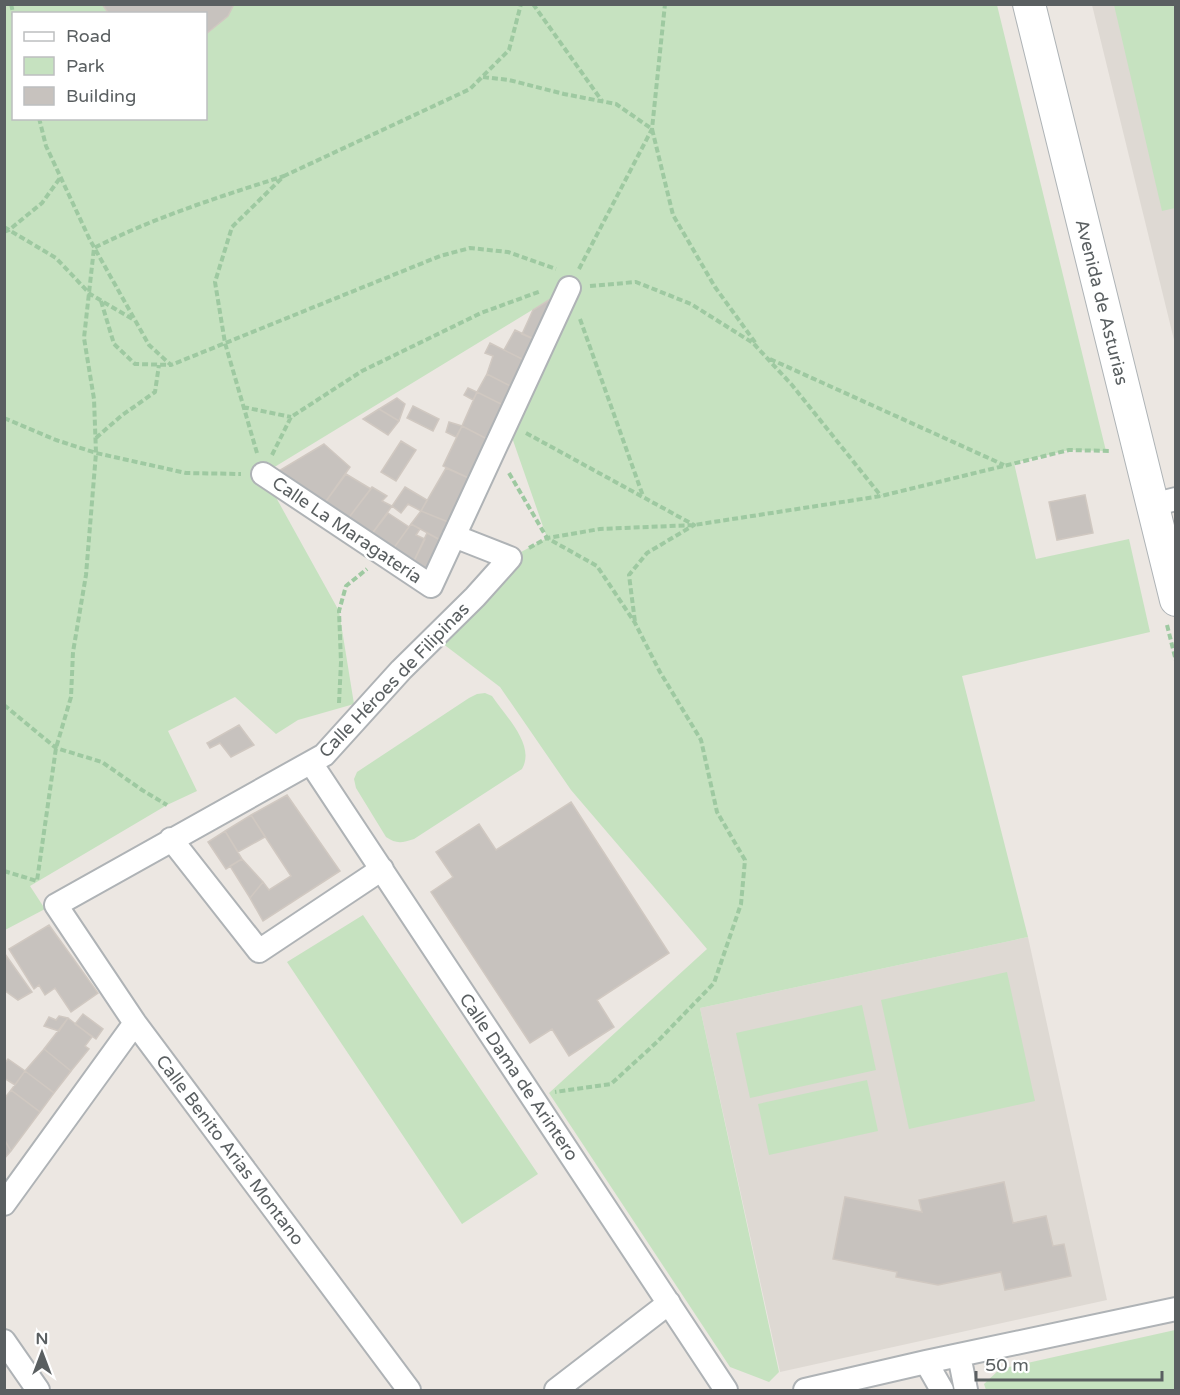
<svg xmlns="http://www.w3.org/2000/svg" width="1180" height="1395" font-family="'Varela Round',sans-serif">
<rect width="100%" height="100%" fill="#ece7e2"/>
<!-- education -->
<path fill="#ded9d3" d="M1092 5H1175V344Z
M1028 937 1107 1300 780 1372 700 1008Z"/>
<!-- green -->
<path fill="#c6e2c0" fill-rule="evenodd" d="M5 5H997L1106 451 1069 450 1014 463 1036 559 1129 539 1150 632 962 676 1028 937 700 1008 779 1372 769 1382 730 1367 549 1093 707 949 571 790 500 687 434 637 510 558 547 538 507 423 560 293 263 474 339 611 354 704 298 720 276 734 235 697 168 731 197 791 167 805 30 886 45 909 5 930ZM14 14H206V118H14Z
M1114 5H1175V208L1162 211Z
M485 693 492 696C505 716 536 745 522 769L414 839C402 843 396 844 386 837L356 788 354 779 357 772 469 698 477 694Z
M363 915 538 1174 462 1224 287 962Z
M1007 972 1035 1101 909 1129 881 1000Z
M862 1005 876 1070 750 1098 736 1033Z
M867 1080 878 1131 769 1155 758 1104Z
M1175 1330V1390H986L984 1384 1000 1369Z"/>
<!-- building -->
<path fill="#c7c2be" stroke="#d0c8c1" stroke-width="1.5" d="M102 4H234L228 16 206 34V14H109Z
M560 293 538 341 522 334 533 310Z
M515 330 538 341 528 362 504 350Z
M490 343 528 362 516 389 487 374 493 356 485 353Z
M487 374 516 389 507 407 477 392Z
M468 388 477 392 473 400 464 395Z
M477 392 507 407 491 441 462 426Z
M397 398 405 404 399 421 379 409Z
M413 406 439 419 433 431 407 418Z
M379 409 399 421 388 435 363 419Z
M449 422 462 426 456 437 446 432Z
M462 426 491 441 473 480 443 466Z
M401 441 416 450 396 481 381 472Z
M324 444 350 467 324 504 277 472Z
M446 468 473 480 453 524 421 511Z
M346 474 371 489 347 520 324 504Z
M372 487 387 496 382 501 392 506 371 535 347 520Z
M405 487 427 500 421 511 408 504 401 513 392 506Z
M1085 495 1093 533 1057 540 1049 502Z
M421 511 453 524 444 542 411 524Z
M388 513 409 527 391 552 371 535Z
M411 524 420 529 416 535 425 539 413 563 391 552Z
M427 533 444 542 430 572 413 563Z
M239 725 254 745 231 757 220 743 210 748 207 743Z
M287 795 340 871 263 921 250 898 263 882 269 890 291 876 251 815Z
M571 802 669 953 597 1000 614 1027 569 1056 552 1029 530 1043 431 892 453 877 436 852 479 824 496 850Z
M251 815 265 837 238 852 225 831Z
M225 831 242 859 226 869 208 842Z
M242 859 263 882 250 898 230 866Z
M49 925 98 993 71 1012 55 988 45 995 39 985 34 989 9 949Z
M5 954 32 992 18 1000 4 990Z
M83 1014 103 1029 96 1039 75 1024Z
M59 1016 68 1018 59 1031 44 1026 49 1017 56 1020Z
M68 1018 92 1037 85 1046 89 1049 71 1071 44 1049Z
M44 1049 71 1071 54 1093 25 1071Z
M8 1059 25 1071 15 1085 4 1078V1064Z
M25 1071 54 1093 40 1112 11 1090Z
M11 1090 40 1112 11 1151 4 1139V1099Z
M4 1139 11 1151 4 1159Z
M1004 1182 1013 1223 1046 1216 1053 1246 1064 1244 1071 1276 1005 1290 1001 1272 938 1285 896 1277 897 1272 833 1259 845 1197 922 1212 919 1200Z"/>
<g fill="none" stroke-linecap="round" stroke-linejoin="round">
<!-- street casing -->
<g stroke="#afb3b6" stroke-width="26">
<path id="street" d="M263 474 431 586 569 288
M1152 505 1176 499
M311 763 726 1390
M171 839 259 951 382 869
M4 1204 135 1023
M4 1341 38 1390
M959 1355 966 1390
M926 1362 942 1390
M409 1390 135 1023 56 905 324 755 401 670 475 597 510 558 454 536
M556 1390 669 1303
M805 1390 926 1362 1176 1309"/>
</g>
<!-- secondary casing -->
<g stroke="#aeb3b6" stroke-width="34">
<path id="secondary" d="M1029 4 1176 600"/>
</g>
<!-- path -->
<path stroke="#9ec9a1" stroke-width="4" stroke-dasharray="6 3" stroke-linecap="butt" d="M11 4 14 17
M533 4 602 101
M483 77 509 80 564 94 616 104 652 129 673 215 715 287 757 345
M39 118 46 146 90 240 149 345 171 365 440 256 470 248 508 252 556 269
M4 227 56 258 90 294 134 320
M4 232 9 230 42 203 60 178
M579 269 652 129 665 4
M590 286 636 282 691 304 753 343 792 385 881 496
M101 301 114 344 135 364 171 365
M580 319 643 496
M770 359 1004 465
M243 407 291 417
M4 418 56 440 96 453 186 473 241 474
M526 433 694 525 647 553 629 575 635 622
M96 438 121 416 155 392 159 365
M257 453 225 343 215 282 232 227 284 176 470 89 509 50 521 4
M272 455 291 417 362 371 481 313 541 291
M509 473 547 538 597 566 635 623 660 672 701 740 717 812 745 860 741 904 714 983 657 1042 611 1084 555 1092
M529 548 547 538 600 529 694 525 881 496 1069 450 1111 451
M1167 625 1176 661
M339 703 341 662 339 611 346 586 367 569
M4 705 56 748 102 762 142 790 167 805
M4 871 37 881 56 748 71 697 73 652 86 575 96 453 94 399 84 338 94 248C155 217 219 197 284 176"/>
<!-- street -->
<use href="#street" stroke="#fff" stroke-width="22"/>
<!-- secondary -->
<use href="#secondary" stroke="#fff" stroke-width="32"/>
</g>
<g text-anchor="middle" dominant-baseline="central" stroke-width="5" stroke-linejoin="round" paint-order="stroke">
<!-- street labels -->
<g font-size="18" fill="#5a5f61" stroke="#fff">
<text transform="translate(1102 302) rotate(76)">Avenida de Asturias</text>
<text transform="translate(347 530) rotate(34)">Calle La Maragatería</text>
<text transform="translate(394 680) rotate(-46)">Calle Héroes de Filipinas</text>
<text transform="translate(519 1077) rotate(56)">Calle Dama de Arintero</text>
<text transform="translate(230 1150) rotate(53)">Calle Benito Arias Montano</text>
</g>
</g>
<!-- border -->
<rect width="1180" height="1395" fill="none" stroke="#5a5f61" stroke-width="12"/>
<!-- legend -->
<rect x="12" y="12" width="195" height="108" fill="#ffffff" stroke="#bdbfc0" stroke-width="1.5"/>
<rect x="24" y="32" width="30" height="9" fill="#ffffff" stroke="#bdbfc0" stroke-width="1.5"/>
<text x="66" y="42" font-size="18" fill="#5a5f61">Road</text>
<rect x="24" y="57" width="30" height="18" fill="#c6e2c0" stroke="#bdbfc0" stroke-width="1.5"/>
<text x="66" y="72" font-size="18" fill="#5a5f61">Park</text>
<rect x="24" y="87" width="30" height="18" fill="#c7c2be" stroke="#bdbfc0" stroke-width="1.5"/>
<text x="66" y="102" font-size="18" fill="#5a5f61">Building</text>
<!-- north arrow -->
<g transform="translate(42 1353)" stroke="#ffffff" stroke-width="4.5" paint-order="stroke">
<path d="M0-4.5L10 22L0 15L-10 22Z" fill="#5a5f61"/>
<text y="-9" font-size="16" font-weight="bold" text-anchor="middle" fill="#5a5f61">N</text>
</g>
<!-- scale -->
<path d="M976 1371v9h186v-9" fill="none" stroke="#5a5f61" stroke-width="3"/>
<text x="985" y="1371" font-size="18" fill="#5a5f61" stroke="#ffffff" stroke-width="4.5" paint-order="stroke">50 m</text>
</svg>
